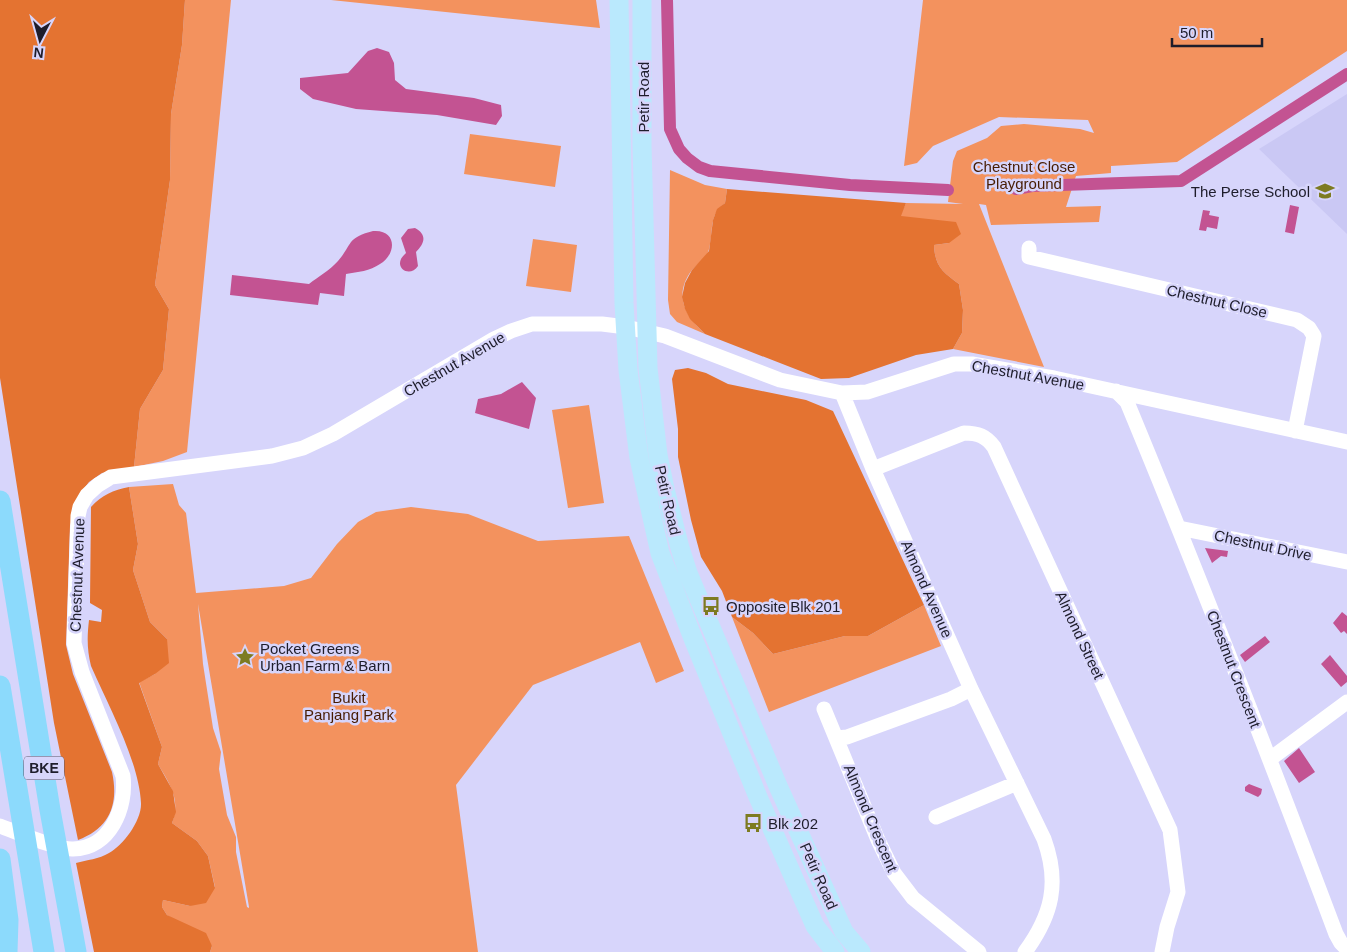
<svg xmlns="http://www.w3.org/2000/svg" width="1347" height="952" font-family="Arial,sans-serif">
<rect width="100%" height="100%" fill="#d7d5fb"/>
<!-- built -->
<path fill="#cac8f4" d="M1347 94V234L1259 149Z"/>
<!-- green -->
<path fill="#f3925e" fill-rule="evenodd" d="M185 0H231L187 452 163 461 134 467 140 409 163 370 169 309 155 285 170 180 171 114 182 45Z
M331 0H596L600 28Z
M923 0H1347V51L1177 162 1111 166V173L1076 176 1066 207 1101 206 1099 222 991 225 986 205 979 204 1044 367 953 349 962 333 963 310 959 284C943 272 935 267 934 245L949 243 900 216 906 203 963 204 948 202 953 161 957 151 987 138 1001 126 1024 124 1080 129 1094 133 1088 120 999 117 933 146 917 163 904 166Z
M470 134 561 146 555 187 464 174Z
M670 170 705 185 727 189 725 203C708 216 714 230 709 249 707 258 698 263 692 270 673 295 685 316 705 334L677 322 670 314 668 300Z
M533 239 577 245 571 292 526 286Z
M589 405 604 503 568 508 552 410Z
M173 484 179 505 186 513 196 593 284 586 311 578 337 544 358 522 376 512 411 507 468 514 538 541 629 536 684 671 656 683 640 642 533 685 456 785 478 952H210L212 946 167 915 162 907 163 900 190 906 215 887 208 856 197 841 172 823C181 799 170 785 158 764L162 747 139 682 155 674 167 639 150 622 133 570 138 544 129 487ZM198 604 249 907V908L247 907 236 852V837L227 815 219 769 221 752 213 728 203 664Z
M924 605 941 646 769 712 732 617 753 633 773 654 845 636H868Z"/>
<!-- forest -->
<path fill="#e47331" d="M0 0H185L182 45 171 114 170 180 155 285 169 309 163 370 140 409 134 467 102 473 89 482 79 495 70 526 66 645 73 674 112 772C119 804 110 828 78 840L54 723 0 378Z
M727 189 906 203 901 216 956 222 961 234 949 243 934 245C935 267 943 272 959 284L963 310 962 333 953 349 916 355 849 378 821 379 705 334 690 319 685 309 682 297 685 283 692 270 709 251 713 220 717 209 725 203Z
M688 368 706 373 728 384 806 400 833 411 924 605 868 636H845L773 654 753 633 732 617 722 591 701 557 691 520 678 457V429L672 379 675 370Z
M129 487 138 544 133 570 150 622 167 639 169 663 155 674 139 683 162 747 158 764 173 791 176 812 172 823 197 841 208 856 215 888 206 903 190 906 163 900 162 907 167 915 206 933 212 946 210 952H94L76 863C87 860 99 859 109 853 123 846 142 820 141 803 139 761 108 705 91 666 87 650 87 637 89 620L101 622 102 610 90 603 91 507C102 495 113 490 129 487Z"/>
<!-- water -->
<path fill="#c35392" d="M377 48 389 52 394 63 395 80 406 89 474 98 501 105 502 116 496 125 437 115 356 109 313 99 300 89V78L348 73 368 51Z
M1290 205 1299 207 1294 234 1285 232Z
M1203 210 1210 211 1209 215 1219 217 1217 229 1207 227 1206 231 1199 230Z
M415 228C428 235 424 244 416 252L418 266C411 277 396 270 401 259 402 257 404 255 406 253L401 238 408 229Z
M373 231C397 229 397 254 380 264 370 271 358 272 346 274L344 296 320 293 318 305 230 295 232 275 309 284C318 277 330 270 338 261 353 244 346 238 373 231Z
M522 382 536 398 529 429 475 413 478 399 501 394Z
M1205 548 1228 551 1227 557 1221 556 1212 563Z
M1342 612 1347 616V634L1344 631 1341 633 1333 623Z
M1265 636 1270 642 1245 662 1240 655Z
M1330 655 1347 676V682L1341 687 1321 664Z
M1299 748 1315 772 1299 783 1284 761Z
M1249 784 1262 789 1261 794 1258 797 1245 791V787Z"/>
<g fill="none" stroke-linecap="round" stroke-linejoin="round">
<!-- canal -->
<path stroke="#c35392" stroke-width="12" d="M667 0 670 129 679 149 687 158 699 167 710 171 850 185 948 190
M1016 189 1032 186 1181 181 1347 74"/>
<!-- minor -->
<path stroke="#fff" stroke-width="15" d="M1029 248V257L1297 320 1309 328 1314 336 1295 431
M1116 391 1127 402C1200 578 1269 756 1336 934L1341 943 1347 949
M842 393 873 469 971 689 1044 839C1060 883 1052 915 1025 952
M873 469 964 433C978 433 986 436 994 447L1170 830 1178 892 1167 927 1162 952
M1179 528 1347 562
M824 709 878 840 894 873 913 898 979 952
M837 738 847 737 951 699 971 689
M1270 759 1347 702
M936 817 1017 783
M0 826C17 832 58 850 73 849 110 849 127 807 123 776L82 672 74 643 78 516 80 507 87 495 98 485 111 477 272 456 303 448 333 434 494 339 511 331 532 324H602L626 327 665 336 780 380 842 393 867 392 954 364H972L1054 378 1347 442"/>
<!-- major -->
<path stroke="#bae9fd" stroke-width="19" d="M619 0 624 303 628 370 639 458 649 504 660 553 694 641 758 797 815 926 835 952
M642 0V145L648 368 658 455 665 489 680 548 688 573 778 786 844 932 861 952"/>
<!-- highway -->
<path stroke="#8cdafc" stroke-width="21" d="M0 501 50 810 76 952
M0 686 44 952
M0 859 8 920 7 952"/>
</g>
<!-- icons -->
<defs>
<g id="school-bare" transform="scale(1.5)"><path d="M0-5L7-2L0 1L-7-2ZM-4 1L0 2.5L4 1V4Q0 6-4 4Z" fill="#7d7b21" stroke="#d7d5fb" stroke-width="2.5" paint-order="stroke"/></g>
<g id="bus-bare" transform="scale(1.5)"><path d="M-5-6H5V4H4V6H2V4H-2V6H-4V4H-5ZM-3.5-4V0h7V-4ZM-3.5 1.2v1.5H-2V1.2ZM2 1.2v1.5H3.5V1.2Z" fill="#7d7b21" stroke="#d7d5fb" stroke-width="2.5" paint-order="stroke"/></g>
<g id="sight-bare" transform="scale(1.5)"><path d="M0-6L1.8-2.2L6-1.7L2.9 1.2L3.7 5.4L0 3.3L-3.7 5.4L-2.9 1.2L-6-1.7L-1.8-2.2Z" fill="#7d7b21" stroke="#d7d5fb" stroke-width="2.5" paint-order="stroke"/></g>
</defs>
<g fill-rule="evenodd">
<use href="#school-bare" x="1325" y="191"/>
<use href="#bus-bare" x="711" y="606"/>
<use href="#sight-bare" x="245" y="657"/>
<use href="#bus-bare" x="753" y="823"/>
</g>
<g text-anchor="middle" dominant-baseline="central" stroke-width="5" stroke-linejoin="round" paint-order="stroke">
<!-- shield labels -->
<rect fill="#d7d5fb" stroke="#565469" stroke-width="1" x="24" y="756.5" width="40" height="23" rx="4"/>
<g font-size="14" font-weight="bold" fill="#1e1d2b">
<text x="44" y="768">BKE</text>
</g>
<!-- street labels -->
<g font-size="15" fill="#1e1d2b" stroke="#d7d5fb">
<text transform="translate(643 97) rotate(-90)">Petir Road</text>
<text transform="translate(1217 301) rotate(13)">Chestnut Close</text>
<text transform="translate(454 364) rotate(-30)">Chestnut Avenue</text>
<text transform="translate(1028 375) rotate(10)">Chestnut Avenue</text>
<text transform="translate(668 500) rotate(77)">Petir Road</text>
<text transform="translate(1263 545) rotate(12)">Chestnut Drive</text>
<text transform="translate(77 575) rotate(-88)">Chestnut Avenue</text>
<text transform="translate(927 589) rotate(66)">Almond Avenue</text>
<text transform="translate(1080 635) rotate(65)">Almond Street</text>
<text transform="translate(1234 669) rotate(69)">Chestnut Crescent</text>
<text transform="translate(871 818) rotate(67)">Almond Crescent</text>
<text transform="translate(819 876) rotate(66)">Petir Road</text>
</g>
<!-- park labels -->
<g font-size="15" fill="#471c02" stroke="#d7d5fb">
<text x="1024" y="166">Chestnut Close<tspan x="1024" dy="17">Playground</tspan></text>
<text x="349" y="697">Bukit<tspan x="349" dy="17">Panjang Park</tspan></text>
</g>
<!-- poi labels -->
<g font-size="15" fill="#1e1d2b" stroke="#d7d5fb" text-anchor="start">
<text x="1310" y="191" text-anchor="end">The Perse School</text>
<text x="726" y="606">Opposite Blk 201</text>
<text x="260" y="648">Pocket Greens<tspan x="260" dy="17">Urban Farm &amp; Barn</tspan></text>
<text x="768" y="823">Blk 202</text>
</g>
</g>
<!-- north arrow -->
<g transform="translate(40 40) rotate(186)" stroke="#d7d5fb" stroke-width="4" paint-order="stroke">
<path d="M0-4L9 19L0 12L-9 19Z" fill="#1e1d2b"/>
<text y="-8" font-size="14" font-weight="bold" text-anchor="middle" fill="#1e1d2b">N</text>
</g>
<!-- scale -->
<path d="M1172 38v8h90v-8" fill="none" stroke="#1e1d2b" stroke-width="2.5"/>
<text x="1180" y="38" font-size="15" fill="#1e1d2b" stroke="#d7d5fb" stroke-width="4" paint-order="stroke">50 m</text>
</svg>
